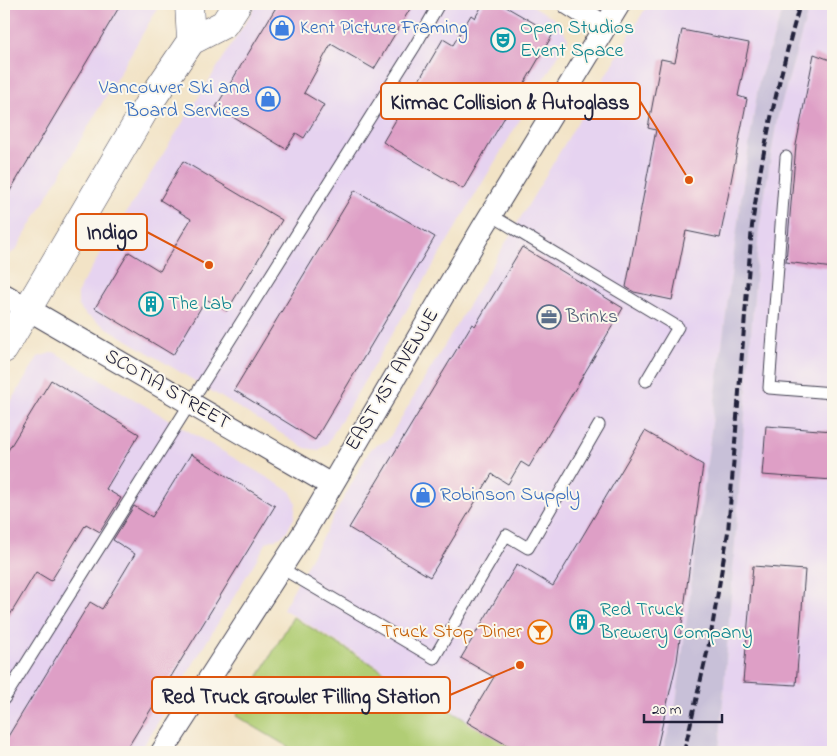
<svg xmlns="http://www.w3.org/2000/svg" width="837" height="756" font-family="'Indie Flower',sans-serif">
<rect width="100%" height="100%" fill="#fbf7ec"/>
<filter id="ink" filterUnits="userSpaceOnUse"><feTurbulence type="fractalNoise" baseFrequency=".02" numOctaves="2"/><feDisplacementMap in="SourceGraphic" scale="10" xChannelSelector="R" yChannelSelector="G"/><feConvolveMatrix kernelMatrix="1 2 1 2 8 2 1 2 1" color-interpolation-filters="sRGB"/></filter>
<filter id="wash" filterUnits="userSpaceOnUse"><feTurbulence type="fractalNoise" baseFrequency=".0096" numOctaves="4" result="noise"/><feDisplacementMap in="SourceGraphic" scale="20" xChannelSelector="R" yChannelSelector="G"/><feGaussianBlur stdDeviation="1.12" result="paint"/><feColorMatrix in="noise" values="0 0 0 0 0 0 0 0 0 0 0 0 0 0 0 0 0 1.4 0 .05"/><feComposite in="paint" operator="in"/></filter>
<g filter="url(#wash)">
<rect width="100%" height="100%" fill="#f2e3c6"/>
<!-- built -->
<path fill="#e6d3f0" d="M4 4H160L16 250 4 258Z
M257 4H530L559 22 568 39 327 444 319 450 305 448 86 315 78 305V293L81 285Z
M648 4H785L759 81 741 198 675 711 662 752H519L283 609 371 448 388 440Z
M810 4H833V752H719L759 229 777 119Z
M54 352 290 491 296 503 294 518 287 531 281 537 267 542 140 752H4V413L38 357Z"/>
<!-- industrial -->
<path fill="#c8c0d8" d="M785 4H810L777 119 759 229 719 752H662L675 711 741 198 759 81Z"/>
<!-- green -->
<path fill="#b1cd74" stroke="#6a7858" d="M293 617 519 752H297L236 716Z"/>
<g id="blocks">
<!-- building -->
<path fill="#de9fc6" d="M4 4H121L4 201Z
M278 4H413L374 69 331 44 304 93 324 105 304 138 296 133 286 149 216 107Z
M483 4H501L553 34 463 189 383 142 443 39 453 45 471 15 475 18Z
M682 30 749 43 738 96 747 99 720 238 686 231 672 300 634 292 626 287 656 130 648 128 661 59 675 62Z
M814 54 833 61V268L786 262 796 145Z
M183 161 282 220 227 311 206 299 173 355 95 308 129 252 160 271 191 219 160 200Z
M355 190 435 237 315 440 234 390Z
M522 247 623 308 529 467 521 462 508 484 492 474 430 577 349 528 472 324 475 326Z
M51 380 139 434 106 489 121 498 100 532 86 524 51 581 36 572 4 625V457Z
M766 426 833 431V480L762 475Z
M645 431 703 465 677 661 656 752H519L467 722 494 677 461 658 517 564 553 586Z
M191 454 275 506 125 752H4V743L90 602 102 609 135 554 113 540 134 506 152 517Z
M753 566 805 570 796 685 743 682Z"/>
</g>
</g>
<g filter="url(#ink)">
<use href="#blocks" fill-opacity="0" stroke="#413f50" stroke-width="1"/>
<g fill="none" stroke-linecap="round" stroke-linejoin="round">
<!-- service casing -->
<g stroke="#413f50" stroke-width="13">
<path id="service" d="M786 157 769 388 833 393
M491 215 678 327 646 381
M281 568 434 658 506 535 528 548 599 425
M4 699 415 46 439 4"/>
</g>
<!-- minor casing -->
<g stroke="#413f50" stroke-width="24">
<path id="minor" d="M569 4 605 27
M4 295 331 485
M162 752 306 529 482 229 619 4"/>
</g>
<!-- secondary casing -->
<g stroke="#413f50" stroke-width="29">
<path id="secondary" d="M189 4 191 41
M4 349 147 106 191 41 224 24 237 4"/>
</g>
<!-- service -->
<use href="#service" stroke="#fff" stroke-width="11"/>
<!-- minor -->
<use href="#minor" stroke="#fff" stroke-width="22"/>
<!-- secondary -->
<use href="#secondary" stroke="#fff" stroke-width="28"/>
<!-- rail -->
<path stroke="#22223b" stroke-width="4" stroke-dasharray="8 4" stroke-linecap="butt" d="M684 752 710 640 728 532 752 226C762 149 779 78 800 4"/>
</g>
</g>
<!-- icons -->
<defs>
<g id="shop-ring" transform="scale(1.25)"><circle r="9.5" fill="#fbf7ec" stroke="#3f7fe0" stroke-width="1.5"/><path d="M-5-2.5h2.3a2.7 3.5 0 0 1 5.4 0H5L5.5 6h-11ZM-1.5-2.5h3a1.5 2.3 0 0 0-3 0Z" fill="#3f7fe0"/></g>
<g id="theatre-ring" transform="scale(1.25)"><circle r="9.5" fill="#fbf7ec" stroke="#0f9aa8" stroke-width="1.5"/><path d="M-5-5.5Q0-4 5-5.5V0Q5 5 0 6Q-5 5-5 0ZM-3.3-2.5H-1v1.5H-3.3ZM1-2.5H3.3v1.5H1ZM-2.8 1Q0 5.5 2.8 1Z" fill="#0f9aa8"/></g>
<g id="building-ring" transform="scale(1.25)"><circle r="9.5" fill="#fbf7ec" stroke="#0f9aa8" stroke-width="1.5"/><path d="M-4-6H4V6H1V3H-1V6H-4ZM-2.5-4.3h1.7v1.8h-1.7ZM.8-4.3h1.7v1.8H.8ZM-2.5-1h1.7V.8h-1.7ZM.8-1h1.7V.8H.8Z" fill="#0f9aa8"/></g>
<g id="office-ring" transform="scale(1.25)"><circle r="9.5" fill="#fbf7ec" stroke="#5c6f8a" stroke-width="1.5"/><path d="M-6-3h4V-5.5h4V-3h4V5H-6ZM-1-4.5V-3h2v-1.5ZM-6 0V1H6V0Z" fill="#5c6f8a"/></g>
<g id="bar-ring" transform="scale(1.25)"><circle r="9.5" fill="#fbf7ec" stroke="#e8710a" stroke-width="1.5"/><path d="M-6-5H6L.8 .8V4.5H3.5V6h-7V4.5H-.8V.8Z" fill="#e8710a"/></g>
</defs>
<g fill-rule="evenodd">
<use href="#shop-ring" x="282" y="28"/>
<use href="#theatre-ring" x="503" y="40"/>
<use href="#shop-ring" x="268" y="99"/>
<use href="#building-ring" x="151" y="304"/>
<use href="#office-ring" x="549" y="317"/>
<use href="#shop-ring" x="423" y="495"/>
<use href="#building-ring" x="582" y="622"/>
<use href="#bar-ring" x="540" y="632"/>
</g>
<g text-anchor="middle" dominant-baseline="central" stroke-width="4" stroke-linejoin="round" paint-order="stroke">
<!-- shop labels -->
<g font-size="20" fill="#366cbe" stroke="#fbf7ec" text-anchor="start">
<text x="300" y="28">Kent Picture Framing</text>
<text x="250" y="88" text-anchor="end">Vancouver Ski and<tspan x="250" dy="23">Board Services</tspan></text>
<text x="440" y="495">Robinson Supply</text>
</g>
<!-- culture labels -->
<g font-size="20" fill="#0d838f" stroke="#fbf7ec" text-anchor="start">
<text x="520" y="28">Open Studios<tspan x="520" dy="23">Event Space</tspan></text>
<text x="168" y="304">The Lab</text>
<text x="600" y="610">Red Truck<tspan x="600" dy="23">Brewery Company</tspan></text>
</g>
<!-- service labels -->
<g font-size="20" fill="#4e5e75" stroke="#fbf7ec" text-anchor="start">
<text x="566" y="317">Brinks</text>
</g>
<!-- street labels -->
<g font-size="20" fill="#22223b" stroke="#fbf7ec">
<text transform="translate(393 380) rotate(-59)">EAST 1ST AVENUE</text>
<text transform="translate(167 390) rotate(30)">SCOTIA STREET</text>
</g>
<!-- food labels -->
<g font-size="20" fill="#c56008" stroke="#fbf7ec" text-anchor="end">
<text x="522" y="632">Truck Stop Diner</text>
</g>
</g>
<!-- callouts -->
<path fill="none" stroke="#de560e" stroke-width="2" d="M689 180L640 101M209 265L147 232M520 665L450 695"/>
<g fill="#de560e" stroke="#fbf7ec" stroke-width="2">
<circle cx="689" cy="180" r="5"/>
<circle cx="209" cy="265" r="5"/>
<circle cx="520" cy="665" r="5"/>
</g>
<g fill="#fbf7ec" stroke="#de560e" stroke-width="2">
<rect x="381" y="83" width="259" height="36" rx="5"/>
<rect x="76" y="214" width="71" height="36" rx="5"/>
<rect x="152" y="677" width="298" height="36" rx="5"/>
</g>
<g font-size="21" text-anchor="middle" font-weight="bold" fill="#22223b">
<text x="510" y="109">Kirmac Collision &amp; Autoglass</text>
<text x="112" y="239">Indigo</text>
<text x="301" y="703">Red Truck Growler Filling Station</text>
</g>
<!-- margin -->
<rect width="837" height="756" fill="none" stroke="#fbf7ec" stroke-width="20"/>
<!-- scale -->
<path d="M644 714v8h78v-8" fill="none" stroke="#22223b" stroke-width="2.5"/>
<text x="652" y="714" font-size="15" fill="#22223b" stroke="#fbf7ec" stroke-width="4" paint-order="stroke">20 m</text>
</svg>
